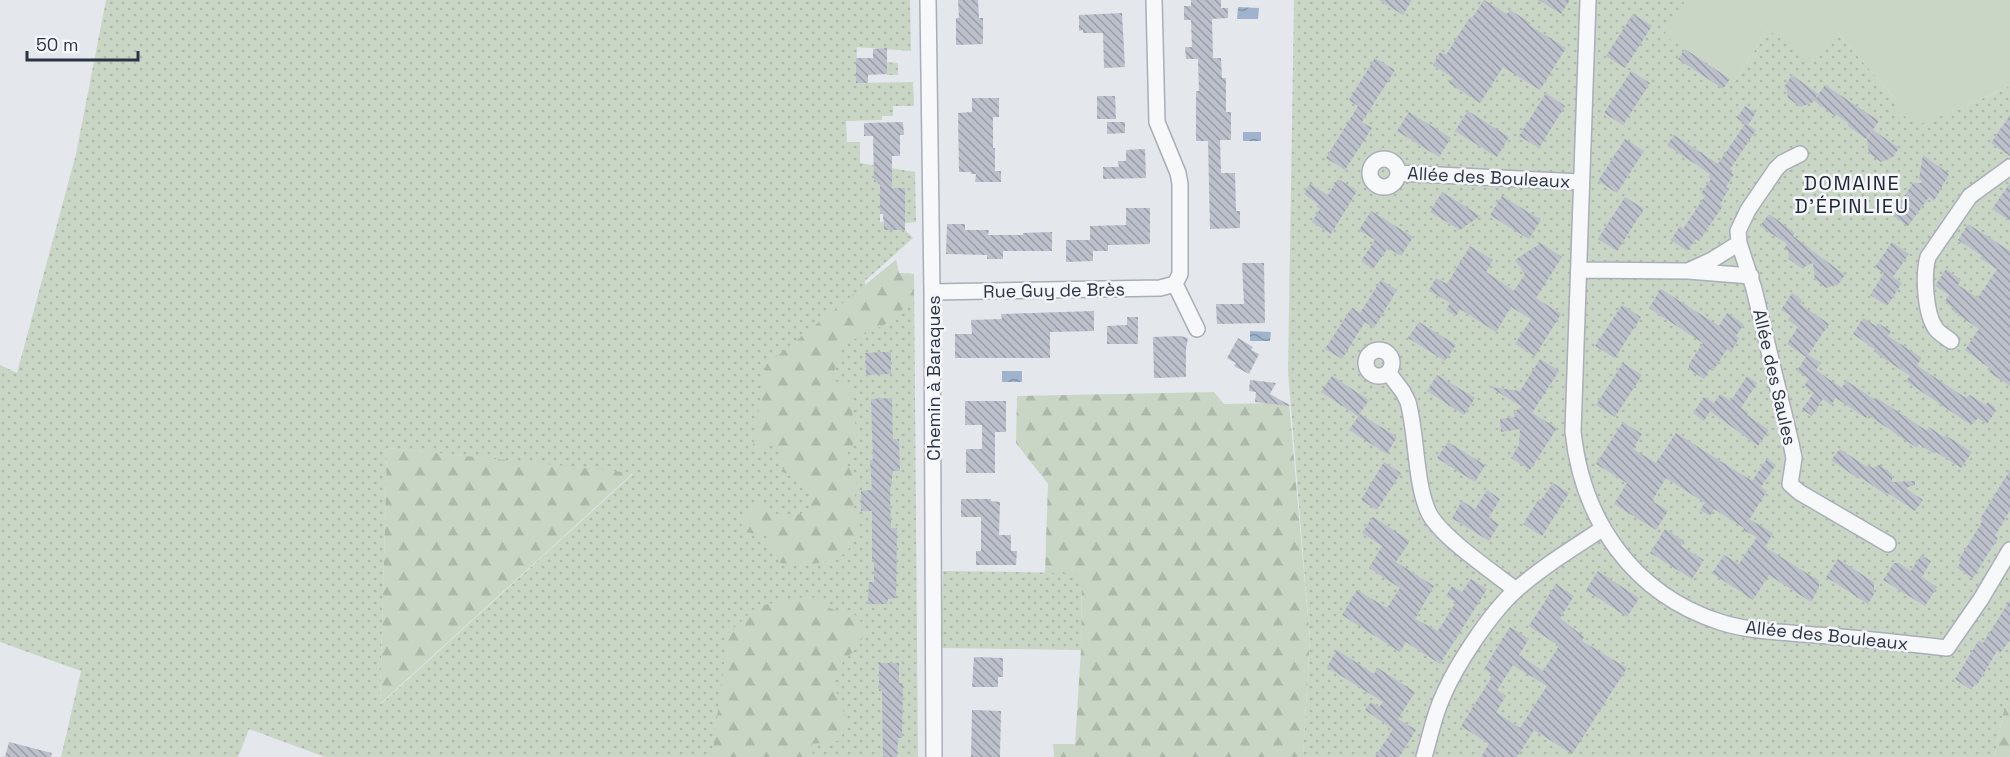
<svg xmlns="http://www.w3.org/2000/svg" width="2010" height="757" font-family="'Space Grotesk',sans-serif">
<defs>
<pattern id="grass-dots" width="8" height="8" patternUnits="userSpaceOnUse" patternTransform="scale(1.5)"><rect width="8" height="8" fill="#c9d6c5"/><path d="M2 2h.1M6 6h.1" fill="none" stroke="#adb8ab" stroke-width="1.8" stroke-linecap="round"/></pattern>
<pattern id="forest-firs" width="22" height="20" patternUnits="userSpaceOnUse" patternTransform="scale(1.5)"><rect width="22" height="20" fill="#c9d6c5"/><path d="M5 1l3.5 6h-7zM16 11l3.5 6h-7z" fill="#adb8ab"/></pattern>
<pattern id="water-waves" width="16" height="10" patternUnits="userSpaceOnUse" patternTransform="scale(1.5)"><rect width="16" height="10" fill="#9fb4cc"/><path d="M0 5q4-4 8 0t8 0" fill="none" stroke="#8293a7"/></pattern>
<pattern id="building-back-hatch" width="6" height="6" patternUnits="userSpaceOnUse" patternTransform="scale(1.5)"><rect width="6" height="6" fill="#bbc0ca"/><path d="M-1 5l2 2M0 0l6 6M5-1l2 2" fill="none" stroke="#989da6"/></pattern>
</defs>
<rect width="100%" height="100%" fill="#e4e7ec"/>
<!-- grass -->
<path fill="url(#grass-dots)" fill-rule="evenodd" d="M106 0H910L911 51 857 47 856 83 913 82 914 106H893V116H882V120L846 121 847 142H860V163L915 172 916 222 905 223V188H883L880 204V222H883L884 230H905L913 238 865 281V285L896 260 899 273 914 274 918 757H325L249 729 238 757H61L81 671 0 642V365L17 373 76 154ZM387 448 633 474 381 704 380 703Z
M1294 0H1686L1665 35 1735 81 1768 30 1836 31 1898 102 1959 109 2010 86V704L2005 705 1994 757H1303L1310 640 1288 371Z
M887 62 898 63V75H887Z
M943 571 1082 573 1081 650 941 648Z"/>
<!-- forest -->
<path fill="url(#forest-firs)" d="M896 260 899 273 914 274V299L888 323 853 340 841 349 832 379 844 386 853 396 852 412 857 429 856 440 844 457 857 485 853 507 860 526C856 535 852 548 844 554 826 566 800 565 780 563L766 536 741 531 743 510 762 505C780 519 788 518 809 511V488L795 477 783 472 781 455 777 446 769 445 752 452 766 365Z
M1214 392 1224 404 1289 403 1310 640 1303 757H1054L1053 744H1075L1081 650 1082 574 1045 573 1048 484 1016 443 1017 396Z
M387 448 633 473 380 704Z
M810 596C817 600 825 606 832 609 851 617 853 606 865 628L861 643 843 662 833 684C841 704 853 722 838 741L812 744 813 757H712L728 633 758 606Z
M2010 704V757H1994L2005 705Z"/>
<!-- park -->
<path fill="#c9d6c5" d="M1686 0H2010V86L1959 109 1918 125 1894 109 1898 102 1836 31 1815 62 1768 30 1735 81 1664 35Z"/>
<!-- water -->
<path fill="url(#water-waves)" d="M1238 7 1259 8 1258 19H1237Z
M1243 132H1261V141H1243Z
M1250 331 1271 332 1270 341H1250Z
M1002 371H1022V382H1002Z"/>
<!-- building -->
<path fill="url(#building-back-hatch)" fill-rule="evenodd" d="M958 0H978L979 18H983V44L956 45V18H959Z
M1191 0H1221V8H1228V18L1212 19 1213 58H1221L1222 78H1226V112H1231V140H1220L1221 173H1235L1236 211H1240V228L1210 229 1208 141H1196V91H1199L1198 59H1186L1185 47H1192L1191 20H1184V6H1191Z
M1379 0H1412L1403 15Z
M1484 0 1507 14 1510 10 1531 23 1529 25 1566 48 1540 90 1503 67 1480 103 1449 83 1453 78 1433 65 1440 52 1446 55 1470 17 1472 18Z
M1539 0H1570L1561 14Z
M1122 13 1125 67 1104 68 1103 33H1083V30L1079 31V15Z
M1633 14 1652 26 1625 68 1606 56Z
M887 48V74L868 75V83H856V58H873V49Z
M1685 49 1730 79 1723 89 1678 59Z
M1375 58 1395 70 1362 122 1372 128 1345 170 1326 158 1358 106 1349 100Z
M1631 71 1650 83 1623 125 1604 113Z
M1792 75 1818 94 1813 102 1801 107 1788 98 1787 90 1784 87Z
M1825 85 1879 121 1866 139 1848 126V123L1837 115 1835 116 1814 101Z
M1546 93 1565 106 1539 148 1519 136Z
M1097 96H1115L1116 119H1097Z
M972 98H999V117H993V148H995V171H1001V182H975L976 174H971V172H959L958 113 972 112Z
M1745 106 1756 113 1748 125 1756 130 1729 171 1734 174 1726 187 1729 189 1720 204 1723 206 1699 241 1696 239 1687 251 1671 240 1680 226 1683 229 1705 196 1701 193 1711 179 1708 177 1710 174 1667 145 1674 135 1718 164 1745 124 1737 118Z
M1468 111 1509 137 1497 157 1455 131Z
M1409 112 1451 138 1439 157 1397 131Z
M2010 115V156L1991 143Z
M903 122 904 135H900V156H892V188H905V230H884L883 214H880V182H874L873 136H864V123Z
M1107 122H1125V133L1107 134Z
M1873 130 1899 148 1893 157 1881 162 1869 153 1867 139Z
M1625 139 1644 151 1617 193 1598 181Z
M1145 149 1146 178 1103 179V167H1119L1118 161H1126V150Z
M1923 155 1949 174 1934 201 1929 197 1908 226 1892 215 1913 183H1924L1919 179Z
M1338 179 1357 191 1331 234 1312 222 1320 209 1316 207 1318 204 1304 194 1310 184 1328 195Z
M2010 183V221L1992 209Z
M1442 192 1463 205 1480 216 1460 230 1430 212Z
M1502 196 1541 220 1529 239 1490 215Z
M1625 197 1644 209 1617 251 1598 239Z
M1126 208H1150V244L1108 245V251H1093V261L1066 262V240H1090V226L1126 225Z
M1371 211 1413 237 1401 256 1388 248 1373 269 1361 261 1375 240 1359 230Z
M1769 214 1795 233 1793 236 1845 275 1837 286 1835 285 1826 288 1815 279 1813 263 1801 268 1789 259 1788 250 1785 248 1787 244 1760 226Z
M947 224H965V230H989L988 235H1023V233L1052 232V251H1003V259H987V255L946 254Z
M1968 224 2010 251V386L1989 372 1991 369 1965 350 1979 329 1953 311 1954 309 1945 301 1949 295 1935 286 1946 269 1961 280 1958 285 1978 298 1997 269 1980 258 1982 256 1958 240Z
M1892 242 1909 254 1893 277 1902 283 1887 306 1870 295 1884 273 1875 267Z
M1541 243 1562 257 1536 298 1561 314 1535 356 1515 344 1531 319 1511 307 1496 332 1460 309 1456 316 1446 310 1450 303 1429 290 1436 278 1447 284 1470 246 1493 260 1486 272 1514 291 1525 274 1515 260Z
M1242 263H1264L1265 323 1217 324 1216 304H1244Z
M1381 280 1397 290 1374 328 1365 322 1342 359 1325 349 1349 312 1352 308 1360 313Z
M1661 289 1719 326 1727 313 1744 324 1736 336 1739 338 1731 352 1727 349 1713 371 1710 369 1704 379 1689 369V364L1703 343 1649 308Z
M1792 293 1802 300 1800 304 1829 324 1808 355 1821 363 1816 370 1841 388 1847 381 1875 400 1877 398 1927 431 1929 427 1944 437 1945 435 1972 452 1961 468 1936 452 1934 454 1919 444 1917 448 1868 415 1866 418 1836 398 1831 405 1823 399 1812 416 1802 409 1814 393 1804 386 1809 379 1797 371 1806 357 1787 344 1798 327 1788 320 1791 316 1781 310Z
M1622 305 1641 317 1615 358 1595 346Z
M1094 311V331L1050 332V358H955V334H972L971 320 1002 319 1001 314Z
M1127 317H1138V344H1107V326L1127 325Z
M1863 318 1876 326 1878 323 1891 331 1888 336 1922 358 1917 365 1922 369 1966 398 1970 395 1985 405 1988 402 1995 407V412L1987 424 1978 418 1971 425 1906 381 1910 376 1876 353 1877 351 1853 334Z
M1419 322 1456 345 1445 361 1408 338Z
M1180 336 1188 338 1186 349V377L1154 378 1153 337Z
M1238 338 1253 347 1251 350 1259 354 1249 374 1234 366 1236 363 1227 358Z
M881 352H891V374L866 375 865 353Z
M1540 359 1559 371 1532 413 1557 428 1530 470 1511 458 1519 445 1520 429 1501 432 1500 419 1515 417 1513 412 1522 407 1490 387 1520 391Z
M1623 363 1642 375 1615 417 1596 405Z
M1437 375 1475 398 1464 415 1427 391Z
M1332 376 1369 400 1358 416 1321 392Z
M1747 376 1757 383 1741 408 1749 413 1747 415 1769 430 1758 446 1710 411 1704 421 1693 413 1704 397 1714 403 1720 394 1731 401Z
M1250 380 1276 383 1270 394 1291 406 1255 402 1256 392 1249 391Z
M892 398 893 439H899L900 471H893L890 492 891 528H897L896 598 888 599 887 604H868L869 582H874V559L872 560V511H861V491L872 490 870 460 873 459 871 399Z
M965 401H1006V432H995V473H966V449H982V425H965Z
M1360 414 1397 437 1387 454 1349 430Z
M1623 422 1642 434 1633 449 1656 463 1676 433 1752 481 1767 459 1776 465 1761 487 1767 491 1744 528 1714 509 1710 516 1700 510 1705 503 1666 478 1652 501 1668 511 1656 530 1614 504 1627 483 1596 464Z
M1448 442 1485 465 1475 482 1437 458Z
M1840 449 1867 467 1868 465 1873 468 1879 465 1892 474V482L1915 481V485L1905 488 1923 500 1915 511 1888 493 1885 494 1860 477 1859 479 1831 460Z
M1384 462 1401 473 1377 510 1361 500Z
M2010 470V510L1995 536 1998 538 1973 578 1957 568 1961 562 1958 561 1979 527 1982 521 1980 519Z
M1553 483 1569 493 1542 536 1523 524 1539 499 1541 500Z
M1487 490 1500 499 1489 518 1499 524 1489 541 1452 518 1462 501 1475 509Z
M961 499H991V501L1000 502 999 535H1011V551H1017L1016 565H976V551H981V517H961Z
M1373 517 1410 541 1396 562 1434 586 1415 619 1438 631 1456 602 1446 596 1452 586 1462 592 1471 579 1487 589 1440 664 1406 642 1400 652 1342 615 1357 590 1387 608 1400 588 1369 568 1382 546 1362 533Z
M1749 519 1773 533 1765 547 1819 581V588L1811 602 1769 575 1753 600 1712 573 1724 555 1739 564 1757 537 1743 530Z
M1665 529 1684 541 1681 546 1704 560 1692 579 1650 553Z
M1921 555 1931 561 1922 577 1937 587 1925 606 1883 580 1894 563H1899L1911 571Z
M1838 559 1874 582V594L1868 604 1826 577Z
M1598 571 1639 598 1627 617 1586 590Z
M1556 584 1574 596 1560 618 1584 637 1582 641 1627 668 1572 754 1534 730 1517 757H1481L1489 744 1461 726 1493 675 1484 669 1510 627 1529 639 1519 655 1543 671 1559 646 1529 626ZM1513 665 1547 686 1520 728 1496 712 1506 696 1497 690Z
M2010 600V640L2000 653 1997 651 1977 685 1975 684 1971 690 1955 679 1979 640 1983 643Z
M1337 650 1374 674 1378 668 1415 692 1398 719 1416 730 1399 757H1375L1393 729 1365 710 1371 702 1379 707 1383 702 1327 667Z
M974 657 1003 658V677H998V687H972Z
M879 663H899V683H903L902 738H898L897 757H883L882 691H879Z
M972 710 1001 711 1000 757H971Z
M9 742 52 753 51 757H5Z"/>
<g fill="none" stroke-linecap="round" stroke-linejoin="round">
<!-- street casing -->
<g stroke="#a9aeb7" stroke-width="18">
<path id="street" d="M928 0 932 292 934 757
M1588 0 1573 431C1582 520 1633 594 1720 622 1751 632 1783 632 1815 635 1859 638 1903 643 1947 648L1981 599 2010 550
M1800 154 1782 163 1776 169 1748 210 1738 231 1739 243 1754 289 1791 443 1794 458 1790 484 1799 492 1888 544
M1370 173a14 14 0 1 1 28 0a14 14 0 1 1-28 0Z
M1398 173 1581 182
M1579 270 1688 271 1751 276
M1688 271 1712 260 1739 243
M1175 284 1197 329
M932 292 1160 288 1175 284 1180 274V184L1178 173 1157 122 1154 0
M1951 341C1946 337 1940 334 1936 329 1925 314 1923 275 1928 257L1970 196 2010 167
M1366 363a13 13 0 1 1 26 0a13 13 0 1 1-26 0Z
M1388 372 1403 392 1408 402C1417 435 1415 482 1428 511 1438 535 1493 572 1516 590
M1424 757C1430 737 1434 715 1443 696 1456 665 1491 612 1516 590 1542 567 1573 548 1602 529"/>
</g>
<!-- street -->
<use href="#street" stroke="#f7f8fa" stroke-width="15"/>
</g>
<g text-anchor="middle" dominant-baseline="central" stroke-width="5" stroke-linejoin="round" paint-order="stroke">
<!-- street labels -->
<g font-size="18" fill="#2b3445" stroke="#f4f6f9">
<text transform="translate(1489 177) rotate(3)">Allée des Bouleaux</text>
<text transform="translate(1054 290) rotate(-1)">Rue Guy de Brès</text>
<text transform="translate(1775 377) rotate(77)">Allée des Saules</text>
<text transform="translate(933 378) rotate(-90)">Chemin à Baraques</text>
<text transform="translate(1827 635) rotate(6)">Allée des Bouleaux</text>
</g>
<!-- neighbourhood labels -->
<g font-size="20" letter-spacing="1.5" fill="#1d2536" stroke="#f4f6f9">
<text x="1852" y="183">DOMAINE<tspan x="1852" dy="23">D'ÉPINLIEU</tspan></text>
</g>
</g>
<!-- scale -->
<path d="M27 51v9h111v-9" fill="none" stroke="#2b3445" stroke-width="3"/>
<text x="36" y="51" font-size="18" fill="#2b3445" stroke="#f4f6f9" stroke-width="4.5" paint-order="stroke">50 m</text>
</svg>
